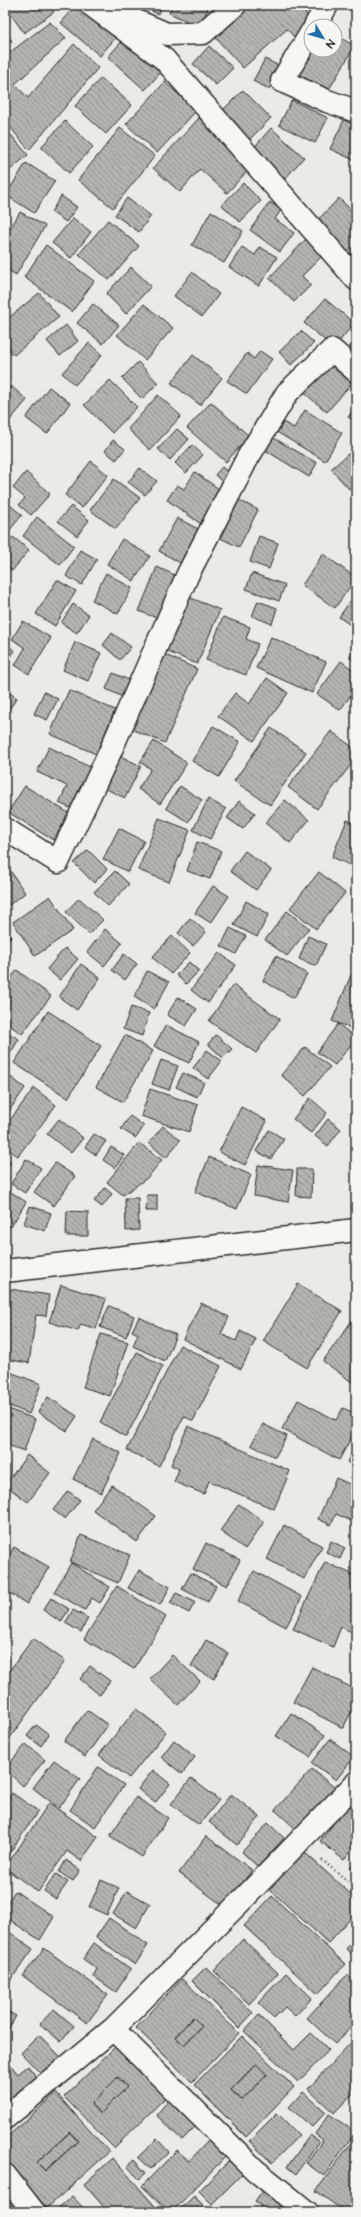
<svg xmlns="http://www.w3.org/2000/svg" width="361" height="2217" font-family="'Architects Daughter',sans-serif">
<defs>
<pattern id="building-back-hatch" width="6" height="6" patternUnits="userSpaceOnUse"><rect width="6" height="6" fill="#b4b4b1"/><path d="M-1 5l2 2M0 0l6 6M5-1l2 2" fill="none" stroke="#939390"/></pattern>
</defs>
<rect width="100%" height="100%" fill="#eaeae6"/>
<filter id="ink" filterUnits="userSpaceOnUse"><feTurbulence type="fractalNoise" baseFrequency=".025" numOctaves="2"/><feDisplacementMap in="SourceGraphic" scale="8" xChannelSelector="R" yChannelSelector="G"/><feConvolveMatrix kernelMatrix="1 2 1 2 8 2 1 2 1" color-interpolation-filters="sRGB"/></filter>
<g filter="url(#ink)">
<!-- building -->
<path fill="url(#building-back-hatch)" stroke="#2b2b2b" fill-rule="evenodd" d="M12 5H49L54 12 24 33 7 9Z
M76 5H81L117 36 100 56 61 23Z
M139 5H163L158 14Z
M172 5H203L208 8 200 27 169 13Z
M247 5H315L305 13 313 23 296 39 287 29 243 68 213 35Z
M50 22 66 38 15 84 28 98 74 44 98 68 29 150 5 121V56Z
M5 32 12 41 5 47Z
M335 35 355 46 328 91 294 72 311 50H335Z
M124 39 161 72 145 90 108 57Z
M209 46 233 68 216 85 193 64Z
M265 59 281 67 269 89 253 81Z
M101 78 132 105 106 134 75 106Z
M165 82 196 111 157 153 126 124Z
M243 90 271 118 249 140 221 112Z
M292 100 328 118 315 143 279 125Z
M200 117 252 166 227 193 200 169 180 192 153 168Z
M344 120 356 126V161L330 149Z
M65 121 93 147 69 173 41 147Z
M5 128 28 155 5 174Z
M120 128 155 156 113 208 78 180Z
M271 128 304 157 284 180 251 151Z
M26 163 55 181 34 213 6 195Z
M243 183 261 201 240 222 222 205Z
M61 196 77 207 66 222 51 212Z
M127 198 151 216 139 232 115 215Z
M339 198 356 215V249L350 256 316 222Z
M270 202 281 210 275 219 294 233 280 252 250 230Z
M211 211 243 231 224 263 192 245Z
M20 212 45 226 16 275 5 268V237Z
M73 218 91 232 71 258 52 243Z
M108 220 139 246 109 280 79 254Z
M306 239 323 255 302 276 311 285 294 302 269 278Z
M46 245 94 281 72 312 24 277Z
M242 247 255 255 260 247 277 257 259 286 229 267Z
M131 267 151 286 126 314 106 294Z
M192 272 219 294 202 317 174 296Z
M39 293 59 317 14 355 5 345V321Z
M325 299 354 323 334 348 304 323Z
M93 304 119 325 103 344 77 323Z
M144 304 173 328 145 360 117 335Z
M66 325 78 341 60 356 47 341Z
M301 331 314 343 291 365 279 352Z
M356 341V361L346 351Z
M89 343 102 355 75 385 62 373Z
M260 351 272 359 247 394 227 381 247 353 254 359Z
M193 355 222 378 200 405 171 383Z
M138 362 158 383 142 399 122 378Z
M327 362 352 383 327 412 302 391Z
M110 380 137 407 112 433 84 405Z
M11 386 27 400 5 426V393Z
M49 387 70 403 47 434 26 418Z
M158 395 181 416 150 450 128 429Z
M211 402 249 436 226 462 187 428Z
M356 406V422L348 417Z
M305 410 342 433 325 461 275 431 281 421 294 428Z
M177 429 189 439 170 460 158 449Z
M272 437 317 463 309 477 265 450Z
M113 440 125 449 116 460 105 451Z
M192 445 203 455 186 473 175 463Z
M356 447V483L349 489 331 469Z
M91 461 108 475 82 508 65 495Z
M222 467 232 476 225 485 215 475Z
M140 468 157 481 145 495 128 482Z
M26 472 50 494 31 515 19 505 25 498 13 488Z
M195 472 223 492 201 524 167 500 177 485 184 489Z
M114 479 140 498 116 529 90 510Z
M235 498 258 510 239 547 216 536Z
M5 501 22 515 5 536Z
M71 506 89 520 77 536 58 521Z
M37 517 74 546 60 565 23 536Z
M177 518 202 531 184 565 159 551Z
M259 536 278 543 269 569 250 562Z
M13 537 29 550 12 571 5 565V547Z
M122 539 150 556 134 581 107 564Z
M80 550 97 559 82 585 66 576Z
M323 554 356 578 335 608 302 585Z
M157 567 177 576 159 619 139 611Z
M106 573 132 588 118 614 92 600Z
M252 573 285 585 279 601 246 589Z
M57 580 76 591 55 626 36 614Z
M356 593V629L339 617Z
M184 595 220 610 197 664 161 649Z
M258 601 277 608 272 624 252 616Z
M73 604 89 615 77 633 61 623Z
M223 617 250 627 246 639 258 644 246 675 206 660Z
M23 621 51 638 29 674 15 665 25 648 12 639Z
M112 633 131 647 120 660 103 645Z
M271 637 326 662 312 693 256 668Z
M75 642 101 653 88 681 63 670Z
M5 644 15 651 5 666Z
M356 647V662L349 657Z
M163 654 197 669 165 743 131 729Z
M341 661 356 672V688L340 710 317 694Z
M113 673 131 681 123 697 106 689Z
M267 678 288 693 254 741 218 716 235 693 249 704Z
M5 690 17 698 5 715Z
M69 690 115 710 96 754 50 734Z
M44 692 58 699 47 720 34 714Z
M213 726 240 742 219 777 192 761Z
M271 728 306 752 270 805 234 781Z
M331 731 356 750V758L317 809 288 787Z
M154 741 187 763 160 804 138 789 151 769 140 762Z
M49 747 94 769 74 810 59 803 67 786 37 772Z
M116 754 141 766 125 798 100 786Z
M25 786 70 814 53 840 8 812Z
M180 786 202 800 188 822 166 808Z
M208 799 226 809 210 839 193 830Z
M285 800 309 820 290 843 265 823Z
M239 801 255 813 243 829 227 818Z
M159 818 190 830 169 882 138 870Z
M347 820 356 824V868L332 857Z
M119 828 144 841 128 872 103 859Z
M197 842 221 851 210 879 187 871Z
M88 850 107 869 94 883 74 863Z
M245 851 271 870 256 890 230 871Z
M10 870 25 893 5 908V874Z
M115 871 129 884 108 906 94 892Z
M319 872 345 893 316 929 290 908Z
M213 886 229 896 211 923 195 913Z
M50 896 73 930 35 956 13 922Z
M79 898 103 920 89 934 66 912Z
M246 901 269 914 257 937 234 925Z
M287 911 309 928 287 956 265 940Z
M190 918 206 932 193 946 178 933Z
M230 928 246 936 236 954 221 946Z
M105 929 122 943 104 966 87 952Z
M5 931 11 937 5 942Z
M172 936 190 953 171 974 152 957Z
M308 936 326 944 316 966 299 959Z
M65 948 78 959 60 980 47 969Z
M219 953 236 965 208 1003 191 990Z
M124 954 137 964 125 980 112 970Z
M276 956 307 974 294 998 263 981Z
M189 962 199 971 186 984 176 975Z
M81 964 100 978 77 1010 59 997Z
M17 970 51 996 22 1034 5 1022V986Z
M147 971 169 982 154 1009 134 997Z
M351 975 356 977V1030L332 1021Z
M233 985 280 1019 256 1053 209 1021Z
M178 997 197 1009 186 1026 167 1015Z
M131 1007 149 1013 142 1036 123 1029Z
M48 1011 101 1046 68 1098 14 1063Z
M338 1024 356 1038 335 1065 317 1052Z
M166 1025 199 1042 189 1063 154 1046Z
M5 1031 19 1039 5 1062Z
M125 1035 153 1051 123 1102 96 1087Z
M216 1035 232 1049 223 1058 208 1044Z
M305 1047 330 1067 305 1096 281 1075Z
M207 1050 222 1061 208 1079 193 1068Z
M161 1060 178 1066 169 1090 152 1084Z
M183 1073 204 1082 197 1097 176 1087Z
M8 1075 25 1088 7 1114 5 1112V1079Z
M34 1088 56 1105 18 1156 5 1147V1127Z
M150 1089 198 1105 189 1132 141 1116Z
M310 1098 327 1113 311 1133 293 1119Z
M241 1107 267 1121 245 1165 219 1152Z
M130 1116 144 1126 136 1138 121 1129Z
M59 1119 83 1138 71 1153 47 1134Z
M328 1119 341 1129 328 1146 315 1136Z
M163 1126 180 1140 166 1158 149 1143Z
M269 1130 284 1139 271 1159 256 1151Z
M94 1134 106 1141 96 1155 85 1147Z
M139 1143 162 1160 147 1178 123 1195 107 1182Z
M111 1147 124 1155 115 1168 103 1160Z
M5 1157 11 1162 5 1169Z
M209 1157 251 1175 237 1209 195 1192Z
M26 1159 41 1168 25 1193 11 1184Z
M55 1163 75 1176 54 1206 34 1192Z
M258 1165 293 1170 288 1202 254 1196Z
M297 1169H312L311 1197 296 1196Z
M5 1188 26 1202 11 1227 5 1223Z
M105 1188 112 1194 102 1207 94 1201Z
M147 1195H157V1211H146Z
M125 1198H138L139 1230 126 1231Z
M30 1206 51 1213 45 1231 24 1224Z
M67 1211 88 1212V1236H66Z
M298 1284 342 1311 307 1368 263 1341Z
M61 1285 106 1299 96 1329 81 1324 78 1331 49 1322Z
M10 1289 49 1295 46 1316 36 1315 29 1363 5 1359V1323Z
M201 1303 229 1317 221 1334 236 1341 240 1331 256 1339 241 1369 183 1339Z
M109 1306 134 1316 126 1337 100 1327Z
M356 1315V1385L323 1361Z
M139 1317 176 1335 165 1361 133 1346 138 1334 132 1331Z
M101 1334 128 1342 110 1396 83 1387Z
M180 1345 221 1366 193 1421 184 1416 159 1466 127 1450Z
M137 1352 163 1366 126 1437 100 1422Z
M5 1370 41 1384 29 1414 5 1404Z
M48 1397 77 1416 67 1431 38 1412Z
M298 1400 336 1420 343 1408 356 1414V1429L339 1460 282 1429Z
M5 1408 35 1419 24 1451 5 1444Z
M263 1424 287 1436 275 1457 251 1445Z
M188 1426 290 1471 274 1509 209 1481 204 1494 174 1482 179 1469 171 1465Z
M93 1439 121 1453 101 1493 73 1479Z
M356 1445V1467L347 1462Z
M27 1455 50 1473 28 1502 5 1485Z
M336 1478 356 1487V1523L336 1514 331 1525 318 1519Z
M112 1485 156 1516 137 1542 93 1510Z
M68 1491 80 1500 65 1519 53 1510Z
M239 1504 264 1522 245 1549 220 1531Z
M284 1525 322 1546 304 1579 267 1559Z
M81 1535 130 1555 118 1583 70 1562Z
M331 1541 345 1548 340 1559 326 1552Z
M206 1543 240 1560 227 1586 193 1569Z
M14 1547 49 1567 27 1604 5 1590V1562Z
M325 1562 356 1576V1634L341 1627 333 1647 293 1629Z
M71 1563 110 1587 100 1603 92 1598 85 1610 54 1592Z
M139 1570 170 1587 160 1605 128 1588Z
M254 1571 302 1597 286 1627 238 1601Z
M191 1573 216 1586 208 1602 182 1589Z
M117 1586 166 1617 134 1669 84 1639Z
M176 1593 195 1602 189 1613 170 1603Z
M51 1598 69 1609 61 1622 43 1610Z
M73 1610 88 1618 81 1632 65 1623Z
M33 1638 65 1661 5 1745V1677Z
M206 1640 228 1653 214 1679 191 1666Z
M5 1652 10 1658 5 1662Z
M172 1655 200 1681 178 1705 150 1679Z
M90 1666 110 1681 100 1695 80 1679Z
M312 1667 356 1690V1703L343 1728 293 1702Z
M136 1709 166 1732 129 1778 99 1755Z
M87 1710 108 1725 85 1757 64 1741Z
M291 1713 325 1735 310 1757 276 1736Z
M36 1725 49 1734 41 1746 27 1736Z
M330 1739 354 1757 336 1780 312 1763Z
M174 1740 195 1757 182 1774 161 1757Z
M26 1744 45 1760 23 1786 5 1769Z
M54 1760 80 1779 59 1808 33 1788Z
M98 1767 124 1785 95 1827 70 1810Z
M312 1769 335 1788 297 1830 275 1810Z
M153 1770 170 1784 155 1803 138 1789Z
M191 1778 219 1800 199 1825 171 1804Z
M12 1793 38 1811 5 1860V1803Z
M231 1794 260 1817 237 1845 209 1822Z
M356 1795V1845L344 1860 320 1841Z
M136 1797 168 1818 142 1857 110 1836Z
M49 1803 98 1837 81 1861 67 1851 38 1892 5 1868Z
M268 1823 284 1838 258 1867 242 1852Z
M206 1836 252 1870 225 1907 179 1873Z
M303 1851 356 1899V1913L328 1943 269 1889Z
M66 1860 80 1870 73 1881 59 1872Z
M356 1860V1872L350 1868Z
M56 1874 68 1882 56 1899 44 1891Z
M101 1880 119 1888 107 1915 89 1907Z
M15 1891 54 1917 40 1940 5 1917V1906Z
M127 1891 150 1904 136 1928 113 1914Z
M272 1896 345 1964 318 1994 244 1926Z
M109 1918 148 1945 135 1965 96 1937Z
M5 1929 33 1949 8 1984 5 1981Z
M356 1935V1957L346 1949Z
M243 1939 278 1973 249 2004 214 1971Z
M94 1943 131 1969 116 1992 93 1976 97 1969 83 1959Z
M44 1948 108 1995 87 2023 23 1976Z
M206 1967 253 2013 239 2028 192 1981Z
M286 1973 312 1998 295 2016 285 2007 274 2018 258 2003Z
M347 1975 356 1983V2022L335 2044 307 2018Z
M182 1979 239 2033 192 2082 136 2028ZM193 2017 202 2026 184 2045 175 2037Z
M54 2009 74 2026 61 2042 40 2024Z
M5 2010 16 2016 5 2035Z
M259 2015 294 2050 311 2033 329 2050 298 2082 244 2031Z
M193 2017 202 2026 184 2045 175 2037Z
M39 2035 61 2057 42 2075 21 2053Z
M242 2036 294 2087 246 2137 194 2085ZM256 2064 267 2075 242 2100 231 2090Z
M356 2037V2090L334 2113 308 2089Z
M116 2046 166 2097 114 2148 64 2097ZM118 2077 127 2087 100 2114 91 2104Z
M5 2058 18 2074 28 2066 38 2079 5 2105Z
M256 2064 267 2075 242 2100 231 2090Z
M118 2077 127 2087 100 2114 91 2104Z
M303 2092 326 2112 312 2127 289 2107Z
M56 2093 109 2152 47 2208 5 2161V2139ZM70 2132 78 2141 45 2171 37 2162Z
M169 2100 196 2126 182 2140 156 2115Z
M277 2113 299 2135 272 2163 249 2141Z
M329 2114 355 2132 324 2176 306 2163 323 2140 315 2134Z
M70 2132 78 2141 45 2171 37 2162Z
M310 2135 319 2141 296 2174 287 2167Z
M356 2136V2212H345L316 2191Z
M157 2139 169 2152 151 2169 138 2157Z
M210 2139 226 2156 172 2212H169L142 2186 177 2150 189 2161Z
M113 2158 160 2212H108L84 2184Z
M134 2160 146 2173 139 2179 127 2166Z
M230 2160 243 2173 212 2204 199 2191Z
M266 2186 284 2199 275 2212H257L261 2206 255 2201Z
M72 2196 87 2212H54Z
M194 2196 210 2212H177Z
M6 2198 17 2212H5Z"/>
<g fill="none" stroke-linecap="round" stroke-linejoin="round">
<!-- minor casing -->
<g stroke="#2b2b2b" stroke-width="25">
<path id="minor" d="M91 5 164 59 356 279
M113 11 167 34 203 33 235 5
M315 26 327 5
M311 33 282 81 327 101 356 111
M5 829 58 862 110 752 188 574 247 459 287 393 332 350 356 371
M5 1271 356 1230
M113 2029 255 2170 307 2212
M5 2118 113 2029 246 1896 356 1783
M5 2175 34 2212"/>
</g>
<!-- path -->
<path stroke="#2b2b2b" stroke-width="2.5" stroke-dasharray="1 3" stroke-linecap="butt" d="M322 1860 356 1888"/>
<!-- minor -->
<use href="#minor" stroke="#f6f6f2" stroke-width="22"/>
</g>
</g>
<!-- margin -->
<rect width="361" height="2217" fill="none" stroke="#f6f6f2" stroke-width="20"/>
<rect x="10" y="10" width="341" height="2197" fill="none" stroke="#2b2b2b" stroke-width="1.5" filter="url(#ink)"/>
<!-- north arrow -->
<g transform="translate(323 38) rotate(128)"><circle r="19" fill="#f6f6f2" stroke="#a5a5a2"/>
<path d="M0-3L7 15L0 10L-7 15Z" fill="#1f6fb2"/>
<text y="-6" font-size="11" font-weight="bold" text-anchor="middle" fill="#2b2b2b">N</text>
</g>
</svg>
